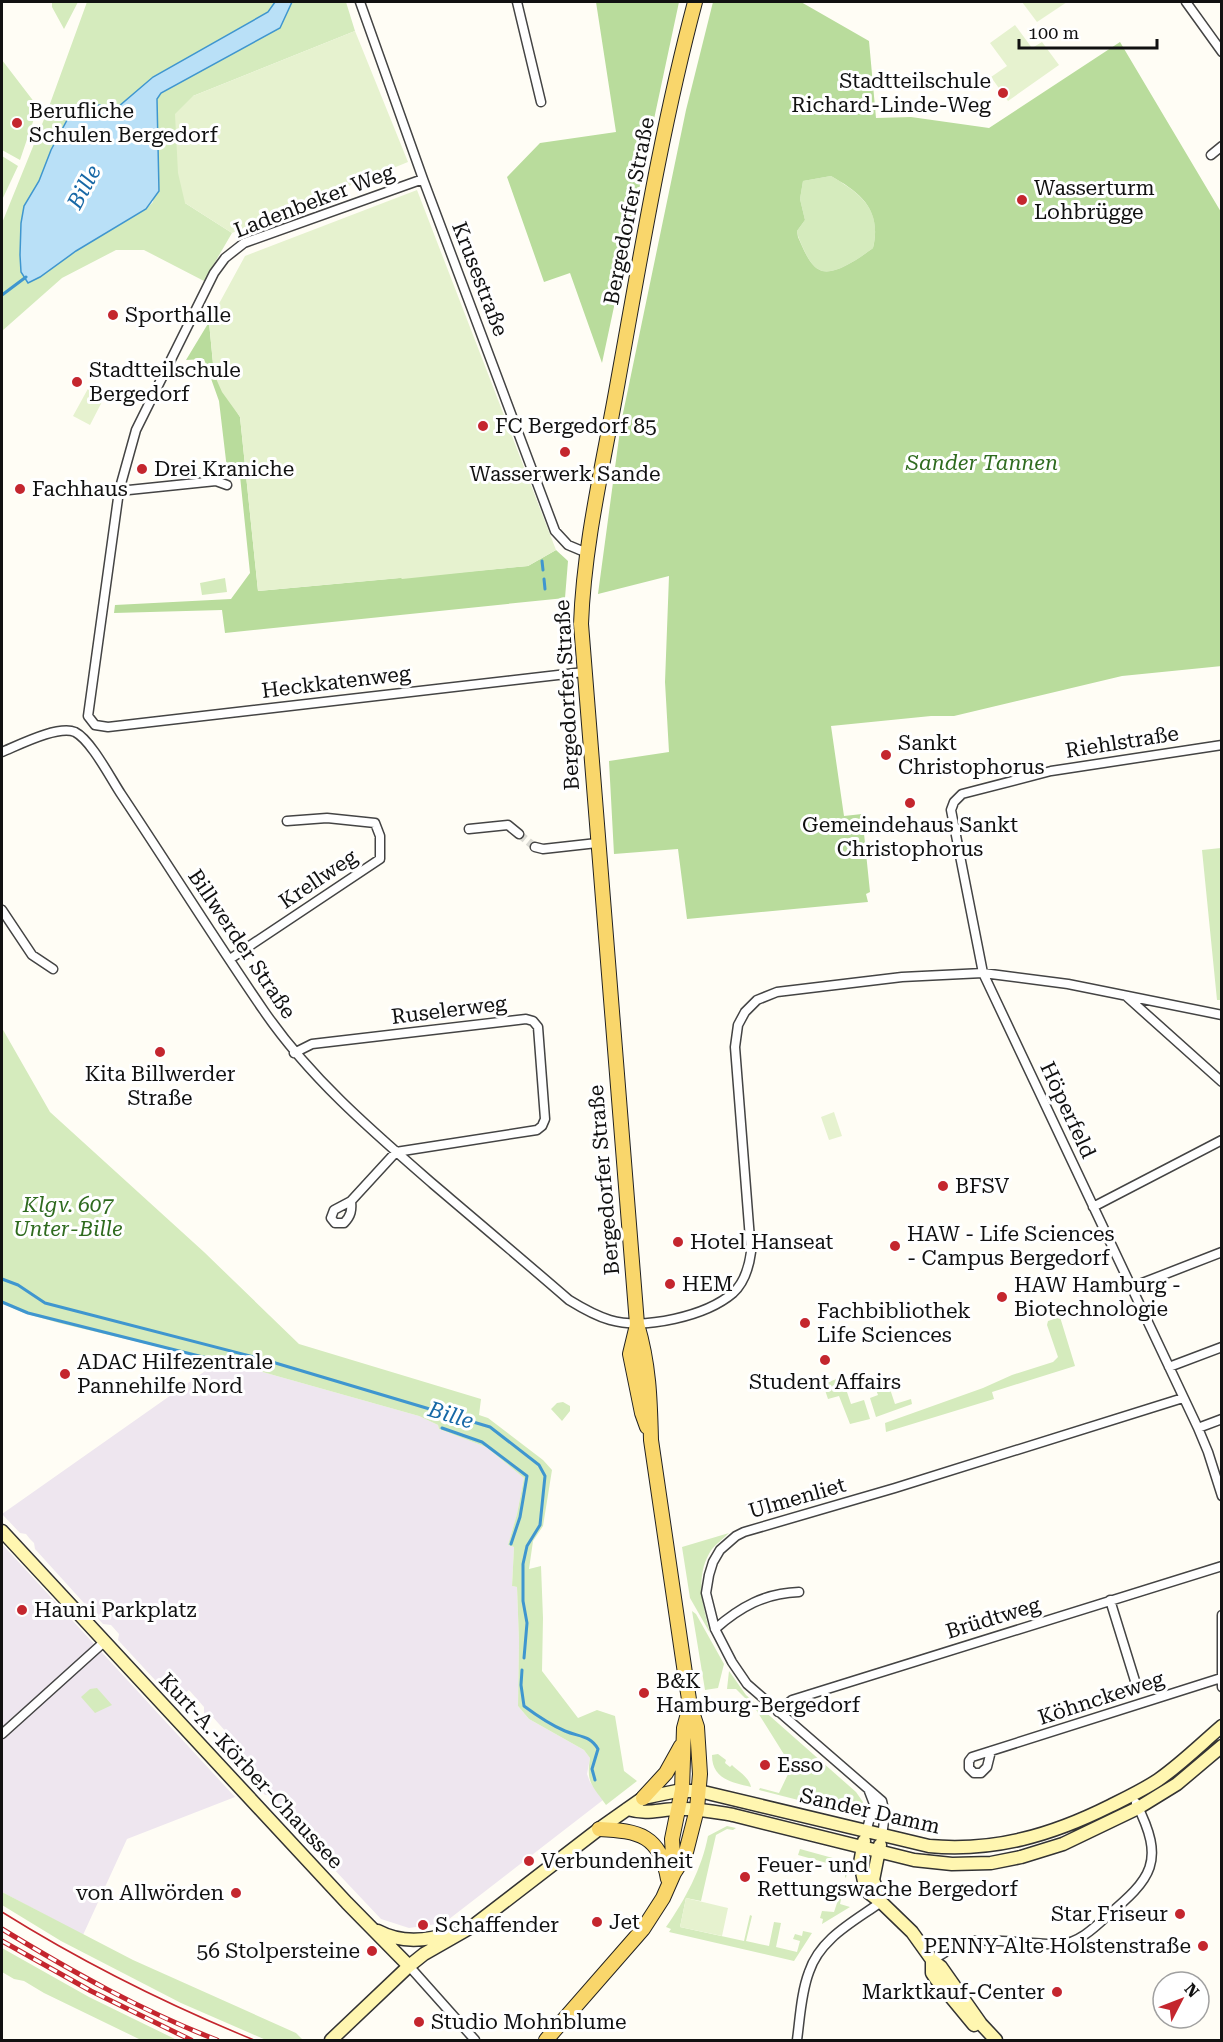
<svg xmlns="http://www.w3.org/2000/svg" width="1223" height="2042" font-family="'Roboto Serif',serif">
<rect width="100%" height="100%" fill="#fffdf5"/>
<!-- industrial -->
<path fill="#eee6ef" d="M218 1362 259 1371 419 1416 438 1425 439 1429 486 1447 524 1478 517 1514 508 1545 514 1547 512 1586 517 1587 519 1641 518 1706 529 1719 584 1750 590 1758 587 1774 590 1782 603 1800 444 1923 409 1928 381 1919 277 1809 279 1804 272 1795H265L222 1751 227 1733 211 1715 204 1714V1707L189 1690 182 1695 167 1693 118 1640 119 1634 111 1625 103 1624 35 1549 34 1543 30 1539 26 1534 20 1533 2 1514Z
M2 1544 235 1797 127 1839 83 1935 2 1892Z"/>
<!-- green -->
<path fill="#d5ebbd" fill-rule="evenodd" d="M52 2H78L64 29 52 7Z
M87 2H346L355 31 193 96 185 203 232 233 204 281 144 250H116L62 278 2 331V223L47 112ZM164 87 157 99 158 161 153 202 146 209 76 251 40 277 22 269 20 255 24 206 39 181 51 150 73 109 112 112 124 104Z
M2 60 38 107 20 160 2 150Z
M2 156 18 166 2 200Z
M831 176C861 194 882 209 873 248 862 256 832 279 818 269 809 264 802 246 798 236L797 231 805 220 800 199 803 181Z
M225 578 227 592 202 595 200 583Z
M1221 848 1222 1000H1217L1202 850Z
M2 1028 50 1112 204 1252 299 1344 481 1399 479 1415 488 1418 543 1460 552 1470 543 1526 533 1541 529 1569 541 1566 543 1618 542 1671 578 1718 597 1710 615 1716 624 1771 637 1781 606 1805C592 1785 586 1783 590 1758L584 1750 529 1719 518 1706 519 1641 517 1587 512 1586 514 1547 508 1545 517 1514 524 1478 486 1447 439 1429 438 1425 419 1416 259 1371 59 1323 24 1313 2 1303Z
M1060 1317 1075 1366 992 1392 994 1399 886 1432 885 1423 983 1388 1012 1375 1053 1362 1058 1357 1047 1325 1048 1321Z
M842 1377 851 1404 864 1400 870 1419 850 1424 839 1396 828 1399 823 1384Z
M886 1377 895 1404 911 1399 912 1404 876 1417 870 1398 878 1395 873 1382Z
M563 1402 570 1406V1411L562 1421 551 1409 557 1403Z
M729 1533C724 1538 717 1543 712 1549 694 1575 703 1606 710 1633L690 1598 682 1547Z
M692 1611 696 1614 724 1664 718 1688 705 1690Z
M729 1671 746 1695 856 1792 863 1802 860 1812 849 1813 759 1790 760 1788 779 1793 790 1770V1764L755 1708 736 1689H727Z
M97 1688 112 1705 95 1713 81 1697 90 1689Z
M718 1754 726 1760 725 1763 730 1767 732 1765C739 1772 749 1777 751 1787 731 1782 712 1779 712 1755Z
M727 1826 736 1828 733 1830 727 1829 716 1835 701 1901 686 1898 680 1927 744 1941 750 1915 752 1916 746 1941 769 1946 774 1922 781 1923 776 1947 797 1952 800 1941 793 1939 795 1934 802 1936 803 1931 812 1933 794 1961 669 1932 671 1929 666 1927C685 1900 702 1868 708 1836Z
M800 1849 840 1860 848 1865 846 1878 845 1877V1868L798 1855Z
M843 1885 844 1886 840 1904 850 1907 822 1924 823 1919 820 1918 822 1911 834 1912Z
M2 1892 133 1960 296 2033 303 2040H266L181 2003 61 1941 2 1905Z
M2 1948 89 1997 177 2040H141L44 1993 24 1981 14 1979 2 1972Z"/>
<!-- forest -->
<path fill="#b9dc9c" fill-rule="evenodd" d="M596 2H679L602 363 570 273 544 282 507 177 540 143 616 132Z
M713 2H801L869 41 876 118 911 117 989 128 1120 42 1221 212 1222 666 1122 676 954 716H931L831 726 844 816 862 814 870 892 866 894 868 902 687 919 678 849 614 854 609 761 669 752 665 682 669 576 598 594 621 423 686 110ZM831 176C861 193 882 210 873 248 862 256 832 279 818 269 809 264 802 246 798 237L797 231 805 220 800 199 803 181Z
M209 322 214 374 240 417 258 591 528 566 556 550 568 561 565 598 225 633 222 610 114 613 115 605 231 599 250 573 240 476 227 469 219 401 204 359 186 360Z"/>
<!-- pitch -->
<path fill="#e6f2cf" d="M1022 2H1067L1037 22Z
M1015 25 1032 48 1042 42 1059 65 1008 101 991 77 1007 66 990 43Z
M355 31 408 162 232 233 185 203 178 173 175 114 193 96Z
M417 190 556 550 528 566 402 579 401 578 258 591 240 417 222 392 214 374 209 322 245 256Z
M90 385 106 394 90 425 73 416Z
M834 1112 842 1136 829 1140 821 1117Z
M686 1898 728 1908 722 1936 680 1927Z"/>
<!-- water -->
<path fill="#b9e0f7" stroke="#3f96cf" stroke-width="1.5" d="M275 2H292L280 28 161 93 157 99 159 191 146 209 76 251 40 277 28 283 21 272 20 255 21 223 24 206 39 181 51 150 73 109 100 105 112 112 153 77 268 12Z"/>
<g fill="none" stroke-linecap="round" stroke-linejoin="round">
<!-- stream -->
<path stroke="#3f96cf" stroke-width="3" d="M2 295 26 277
M542 561 543 570
M544 579 545 589
M2 1279 18 1285 45 1303 262 1359 490 1427 539 1465 545 1476 540 1525 527 1546 523 1564V1601L527 1623 524 1658
M2 1302 28 1313 219 1361
M442 1428 482 1442 527 1476 520 1517 511 1544
M522 1670 521 1685 524 1706C536 1715 551 1725 565 1731 579 1737 590 1735 598 1749L592 1769 595 1780"/>
<!-- street-tunnel -->
<path stroke="#dbdad3" stroke-width="8" stroke-dasharray="8 4" stroke-linecap="butt" d="M519 834 535 847"/>
<!-- street casing -->
<g stroke="#444" stroke-width="11">
<path id="street" d="M360 2 423 179 555 531 568 545 587 553
M517 2 541 102
M1186 2 1222 52
M1211 155 1222 146
M423 179 244 243 225 258 214 273 136 430 119 491 88 716 95 725 108 727 584 672
M119 491 216 481 227 485
M1222 745 1051 771 962 794 954 802 951 810 983 973 1198 1428 1208 1452 1222 1496
M2 752C19 745 58 725 75 732 91 740 111 779 121 794 169 866 215 940 264 1011 310 1078 372 1131 433 1184 479 1223 524 1261 569 1300 582 1308 596 1316 610 1320 645 1330 706 1316 733 1293 744 1283 749 1267 751 1252L735 1047 738 1025 745 1012 757 1000 777 992 902 977 983 973 1068 984 1222 1015
M469 829 508 825 519 834
M535 847 543 849 597 843
M2 910 32 955 53 969
M230 959 380 859V836L375 823 327 818 287 821
M1126 996 1222 1082
M294 1053 312 1044 526 1019 533 1021 538 1027 545 1119 542 1126 537 1130 396 1152 351 1201 334 1210 331 1218 335 1223H344C351 1216 352 1210 351 1201
M1093 1207 1222 1140
M1132 1287 1222 1252
M1169 1367 1222 1347
M1198 1428 1222 1419
M1110 1600 1136 1684
M1222 1615V1687
M715 1629C740 1607 765 1593 799 1592
M778 1712 792 1700 1222 1566
M2 1734 103 1643
M991 1751 987 1767 981 1773H974L969 1768V1761L972 1757 1221 1678
M866 1832 874 1804 869 1791
M882 1836 885 1814 882 1801 747 1684 732 1662 715 1629 706 1593 709 1575 713 1562 720 1550 736 1536 744 1532 895 1488 1183 1398
M925 1951C957 1933 1022 1943 1059 1945 1079 1942 1092 1930 1106 1917 1152 1878 1166 1862 1136 1803
M932 1960 944 1953 956 1942
M409 1966 475 2040
M797 2040C800 2018 801 1993 809 1972 820 1938 855 1921 881 1902"/>
</g>
<!-- secondary casing -->
<g stroke="#333" stroke-width="15">
<path id="secondary" d="M2 1531 347 1903 409 1966
M627 1809C649 1815 659 1809 680 1809 698 1808 716 1812 733 1815L914 1860 952 1864 991 1863 1021 1857 1063 1844 1138 1808 1177 1784 1222 1746
M864 1841 860 1863 865 1886 869 1893 881 1902 912 1932 932 1960 941 1967 981 2024 996 2040
M880 1898 873 1880 880 1845
M378 1931C402 1944 427 1941 451 1933
M932 1960V1973L936 1979 974 2025
M331 2040 409 1966 424 1954 473 1926 599 1829 643 1798 677 1791H699L929 1846C994 1852 1052 1835 1110 1806 1126 1798 1143 1790 1158 1780 1181 1764 1201 1744 1222 1726"/>
</g>
<!-- primary casing -->
<g stroke="#222" stroke-width="16">
<path id="primary" d="M637 1325 630 1354 642 1413 647 1427
M643 1798 666 1773 681 1746
M599 1829C639 1831 660 1835 668 1879
M674 1873 672 1839 682 1790 684 1728 690 1706
M546 2040 643 1929 663 1898 674 1873 685 1856 697 1809 700 1774 697 1727 690 1706 686 1680 651 1440C650 1399 649 1364 637 1324L581 624C584 542 604 461 618 381 641 254 662 126 695 2"/>
</g>
<!-- street -->
<use href="#street" stroke="#fff" stroke-width="8"/>
<!-- secondary -->
<use href="#secondary" stroke="#fff6b0" stroke-width="12"/>
<!-- primary -->
<use href="#primary" stroke="#f9d66b" stroke-width="14"/>
<!-- tram -->
<path stroke="#c4262e" stroke-width="1.5" d="M2 1912C82 1962 166 2004 254 2040"/>
<!-- rail casing -->
<g stroke="#c4262e" stroke-width="5">
<path id="rail" d="M2 1929C71 1971 142 2011 217 2040
M2 1941 91 1991 191 2040"/>
</g>
<!-- rail -->
<use href="#rail" stroke="#fff" stroke-width="3" stroke-dasharray="9" stroke-linecap="butt"/>
</g>
<!-- markers -->
<g fill="#c4262e" stroke="#fff" stroke-width="2">
<circle cx="1003" cy="93" r="6"/>
<circle cx="17" cy="123" r="6"/>
<circle cx="1022" cy="200" r="6"/>
<circle cx="113" cy="315" r="6"/>
<circle cx="77" cy="382" r="6"/>
<circle cx="483" cy="426" r="6"/>
<circle cx="565" cy="452" r="6"/>
<circle cx="142" cy="469" r="6"/>
<circle cx="20" cy="489" r="6"/>
<circle cx="886" cy="755" r="6"/>
<circle cx="910" cy="803" r="6"/>
<circle cx="160" cy="1052" r="6"/>
<circle cx="943" cy="1186" r="6"/>
<circle cx="678" cy="1242" r="6"/>
<circle cx="895" cy="1246" r="6"/>
<circle cx="670" cy="1284" r="6"/>
<circle cx="1002" cy="1297" r="6"/>
<circle cx="805" cy="1323" r="6"/>
<circle cx="825" cy="1360" r="6"/>
<circle cx="65" cy="1374" r="6"/>
<circle cx="22" cy="1610" r="6"/>
<circle cx="644" cy="1693" r="6"/>
<circle cx="765" cy="1765" r="6"/>
<circle cx="529" cy="1861" r="6"/>
<circle cx="745" cy="1877" r="6"/>
<circle cx="236" cy="1893" r="6"/>
<circle cx="1180" cy="1914" r="6"/>
<circle cx="597" cy="1922" r="6"/>
<circle cx="423" cy="1925" r="6"/>
<circle cx="1203" cy="1946" r="6"/>
<circle cx="372" cy="1951" r="6"/>
<circle cx="1057" cy="1992" r="6"/>
<circle cx="419" cy="2022" r="6"/>
</g>
<g text-anchor="middle" dominant-baseline="central" stroke-width="6" stroke-linejoin="round" paint-order="stroke">
<!-- poi labels -->
<g font-size="21" fill="#111" stroke="#fff" text-anchor="start">
<text x="991" y="81" text-anchor="end">Stadtteilschule<tspan x="991" dy="24">Richard-Linde-Weg</tspan></text>
<text x="29" y="111">Berufliche<tspan x="29" dy="24">Schulen Bergedorf</tspan></text>
<text x="1034" y="188">Wasserturm<tspan x="1034" dy="24">Lohbrügge</tspan></text>
<text x="125" y="315">Sporthalle</text>
<text x="89" y="370">Stadtteilschule<tspan x="89" dy="24">Bergedorf</tspan></text>
<text x="495" y="426">FC Bergedorf 85</text>
<text x="154" y="469">Drei Kraniche</text>
<text x="565" y="474" text-anchor="middle">Wasserwerk Sande</text>
<text x="32" y="489">Fachhaus</text>
<text x="898" y="743">Sankt<tspan x="898" dy="24">Christophorus</tspan></text>
<text x="910" y="825" text-anchor="middle">Gemeindehaus Sankt<tspan x="910" dy="24">Christophorus</tspan></text>
<text x="160" y="1074" text-anchor="middle">Kita Billwerder<tspan x="160" dy="24">Straße</tspan></text>
<text x="955" y="1186">BFSV</text>
<text x="907" y="1234">HAW - Life Sciences<tspan x="907" dy="24">- Campus Bergedorf</tspan></text>
<text x="690" y="1242">Hotel Hanseat</text>
<text x="682" y="1284">HEM</text>
<text x="1014" y="1285">HAW Hamburg -<tspan x="1014" dy="24">Biotechnologie</tspan></text>
<text x="817" y="1311">Fachbibliothek<tspan x="817" dy="24">Life Sciences</tspan></text>
<text x="77" y="1362">ADAC Hilfezentrale<tspan x="77" dy="24">Pannehilfe Nord</tspan></text>
<text x="825" y="1382" text-anchor="middle">Student Affairs</text>
<text x="34" y="1610">Hauni Parkplatz</text>
<text x="656" y="1681">B&amp;K<tspan x="656" dy="24">Hamburg-Bergedorf</tspan></text>
<text x="777" y="1765">Esso</text>
<text x="541" y="1861">Verbundenheit</text>
<text x="757" y="1865">Feuer- und<tspan x="757" dy="24">Rettungswache Bergedorf</tspan></text>
<text x="224" y="1893" text-anchor="end">von Allwörden</text>
<text x="1168" y="1914" text-anchor="end">Star Friseur</text>
<text x="609" y="1922">Jet</text>
<text x="435" y="1925">Schaffender</text>
<text x="1191" y="1946" text-anchor="end">PENNY Alte Holstenstraße</text>
<text x="360" y="1951" text-anchor="end">56 Stolpersteine</text>
<text x="1045" y="1992" text-anchor="end">Marktkauf-Center</text>
<text x="431" y="2022">Studio Mohnblume</text>
</g>
<!-- street labels -->
<g font-size="21" fill="#111" stroke="#fff">
<text transform="translate(314 201) rotate(-21)">Ladenbeker Weg</text>
<text transform="translate(629 211) rotate(-79)">Bergedorfer Straße</text>
<text transform="translate(480 279) rotate(69)">Krusestraße</text>
<text transform="translate(336 682) rotate(-7)">Heckkatenweg</text>
<text transform="translate(567 695) rotate(-93)">Bergedorfer Straße</text>
<text transform="translate(1122 742) rotate(-9)">Riehlstraße</text>
<text transform="translate(318 879) rotate(-34)">Krellweg</text>
<text transform="translate(242 944) rotate(56)">Billwerder Straße</text>
<text transform="translate(449 1010) rotate(-7)">Ruselerweg</text>
<text transform="translate(1068 1110) rotate(65)">Höperfeld</text>
<text transform="translate(604 1180) rotate(-95)">Bergedorfer Straße</text>
<text transform="translate(797 1498) rotate(-16)">Ulmenliet</text>
<text transform="translate(993 1618) rotate(-17)">Brüdtweg</text>
<text transform="translate(1101 1698) rotate(-18)">Köhnckeweg</text>
<text transform="translate(251 1771) rotate(47)">Kurt-A.-Körber-Chaussee</text>
<text transform="translate(870 1811) rotate(13)">Sander Damm</text>
</g>
<!-- park labels -->
<g font-size="21" font-style="italic" fill="#2f6b1f" stroke="#fff">
<text x="982" y="463">Sander Tannen</text>
<text x="68" y="1205">Klgv. 607<tspan x="68" dy="24">Unter-Bille</tspan></text>
</g>
<!-- water labels -->
<g font-size="22" font-style="italic" fill="#1768a6" stroke="#fff">
<text transform="translate(84 187) rotate(-62)">Bille</text>
<text transform="translate(451 1415) rotate(17)">Bille</text>
</g>
</g>
<!-- border -->
<rect width="1223" height="2042" fill="none" stroke="#111111" stroke-width="6"/>
<!-- north arrow -->
<g transform="translate(1181 2000) rotate(48)"><circle r="28" fill="#ffffff" stroke="#a0a0a0" stroke-width="1.5"/>
<path d="M0-4.5L10 22L0 15L-10 22Z" fill="#c4262e"/>
<text y="-9" font-size="16" font-weight="bold" text-anchor="middle" fill="#111111">N</text>
</g>
<!-- scale -->
<path d="M1019 39v9h138v-9" fill="none" stroke="#111111" stroke-width="3"/>
<text x="1028" y="39" font-size="18" fill="#111111" stroke="#ffffff" stroke-width="4.5" paint-order="stroke">100 m</text>
</svg>
